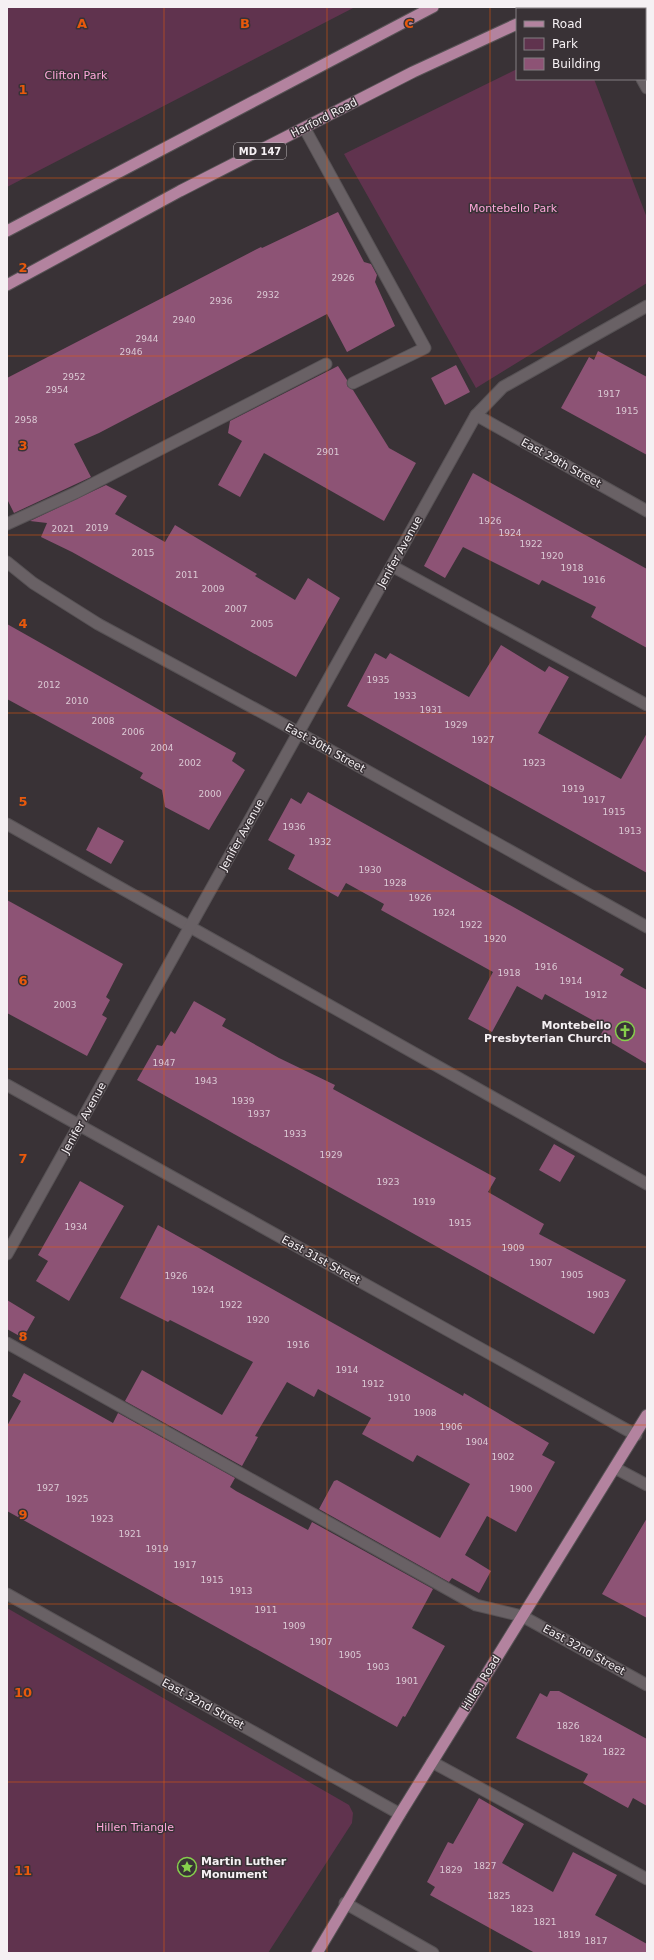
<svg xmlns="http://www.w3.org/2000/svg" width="654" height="1960" font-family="'DejaVu Sans',sans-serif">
<rect width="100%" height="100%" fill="#393236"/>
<!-- green -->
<path fill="#60334e" d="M7 7H355L7 187Z
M517 69V79H594L647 218V283L476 388 344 154Z
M7 1608 349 1805 353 1813 352 1823 268 1953H7Z"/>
<!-- building -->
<path fill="#8d5375" d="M338 212 364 262 371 264 377 275 375 282 395 326 347 352 327 314 99 433 74 444 91 477 14 513 7 499V378L261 247 262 248Z
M598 351 647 377V455L561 408 589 357 594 360Z
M456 365 470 392 445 405 431 378Z
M338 366 347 380V386L353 390 389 448 416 463 384 521 264 453 240 497 218 485 242 441 228 433 230 421Z
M473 473 647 569V648L591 617 596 607 542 580 539 585 463 547 445 578 424 566Z
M106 485 127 496 115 514 165 542 175 525 257 574 255 576 295 600 308 578 340 598 296 677 72 552 41 537 47 523 30 521Z
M7 624 236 753 232 761 245 770 209 830 165 807 162 790 140 778 143 773 7 699Z
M501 645 545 672 549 666 569 677 538 733 621 779 647 733V873L347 706 375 653 386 659 390 653 469 697Z
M308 792 624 969 620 975 647 990V1064L600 1036 605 1027 545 994 542 1000 517 986 492 1032 468 1019 493 972 381 910 384 904 346 883 338 897 288 869 295 855 268 840 291 798 301 804Z
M98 827 124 841 111 864 86 850Z
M7 900 123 964 106 997 110 1000 102 1015 107 1018 87 1056 7 1013Z
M194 1001 226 1019 222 1026 279 1058 335 1085 333 1089 496 1178 488 1192 544 1224 539 1234 626 1280 594 1334 137 1080 157 1045 162 1046 171 1031 175 1034Z
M554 1144 575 1156 560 1182 539 1170Z
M80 1181 124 1206 69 1301 36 1281 48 1261 38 1255Z
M158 1225 463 1396 464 1393 549 1443 542 1455 555 1462 516 1532 487 1516 465 1555 491 1571 479 1593 452 1578 449 1582 319 1509 334 1481 337 1480 440 1538 470 1484 417 1455 413 1462 362 1434 371 1418 318 1389 314 1397 287 1382 255 1436 258 1437 242 1466 125 1401 142 1370 222 1415 253 1362 170 1320 168 1322 120 1298Z
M7 1300 35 1317 23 1338 7 1329Z
M24 1373 113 1423 118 1413 235 1478 230 1487 236 1491 308 1530 312 1522 433 1589 412 1628 445 1646 405 1717 403 1716 397 1727 7 1511V1426L21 1401 12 1396Z
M647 1518V1618L602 1594Z
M550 1691H559L647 1739V1806L633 1798 628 1808 583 1783 588 1774 516 1738 540 1693 547 1697Z
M479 1798 524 1824 502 1863 553 1892 573 1852 617 1875 595 1915 647 1944V1953H535L430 1895 435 1887 427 1882 448 1842 453 1844Z"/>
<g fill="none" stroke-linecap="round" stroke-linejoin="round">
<!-- service casing -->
<g stroke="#575255" stroke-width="13">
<path id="service" d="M588 7 590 9
M642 79 647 88
M305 129 425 348 353 383
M476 415 503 387 647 306
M7 524 75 493 326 364
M392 566 647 705
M7 824 647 1184
M7 1343 476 1605 522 1616
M615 1468 647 1485
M432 1762 647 1879"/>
</g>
<!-- minor casing -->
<g stroke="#575255" stroke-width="13">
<path id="minor" d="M7 562 33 583 98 624 274 719 647 927
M7 1085 636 1435
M7 1254 476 415 647 511
M7 1594 400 1814
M522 1616 647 1685
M345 1903 433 1953"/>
</g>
<!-- primary casing -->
<g stroke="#575255" stroke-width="13">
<path id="primary" d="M547 9 551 7
M7 231 433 7
M7 285 180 191 413 72 517 24
M317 1953 400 1814 647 1415"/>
</g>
<!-- service -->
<use href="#service" stroke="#696165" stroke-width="11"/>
<!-- minor -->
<use href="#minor" stroke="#696165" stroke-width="11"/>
<!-- primary -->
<use href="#primary" stroke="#b3839f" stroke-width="11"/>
</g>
<!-- grid -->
<path fill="none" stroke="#e8590c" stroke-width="1" stroke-opacity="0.55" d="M164 7V1953M327 7V1953M490 7V1953M7 178H647M7 356H647M7 535H647M7 713H647M7 891H647M7 1069H647M7 1247H647M7 1425H647M7 1604H647M7 1782H647"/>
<!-- icons -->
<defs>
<g id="church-ring" transform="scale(1)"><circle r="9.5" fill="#393236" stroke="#85cf4c" stroke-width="1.5"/><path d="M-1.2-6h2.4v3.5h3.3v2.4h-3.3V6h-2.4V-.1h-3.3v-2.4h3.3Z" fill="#85cf4c"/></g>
<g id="sight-ring" transform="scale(1)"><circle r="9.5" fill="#393236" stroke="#85cf4c" stroke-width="1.5"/><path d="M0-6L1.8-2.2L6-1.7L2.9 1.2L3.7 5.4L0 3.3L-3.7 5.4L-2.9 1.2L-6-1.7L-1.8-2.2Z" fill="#85cf4c"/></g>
</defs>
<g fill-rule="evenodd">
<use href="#church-ring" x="625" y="1031"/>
<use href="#sight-ring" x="187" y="1867"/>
</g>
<g text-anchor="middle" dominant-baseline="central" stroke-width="3" stroke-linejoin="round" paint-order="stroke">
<!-- number labels -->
<g font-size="9" fill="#dbc9d4">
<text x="343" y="278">2926</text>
<text x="268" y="295">2932</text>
<text x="221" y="301">2936</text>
<text x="184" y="320">2940</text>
<text x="147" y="339">2944</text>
<text x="131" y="352">2946</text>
<text x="74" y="377">2952</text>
<text x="57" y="390">2954</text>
<text x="609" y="394">1917</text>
<text x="627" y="411">1915</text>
<text x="26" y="420">2958</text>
<text x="328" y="452">2901</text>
<text x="490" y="521">1926</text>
<text x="97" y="528">2019</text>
<text x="63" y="529">2021</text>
<text x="510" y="533">1924</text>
<text x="531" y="544">1922</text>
<text x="143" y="553">2015</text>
<text x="552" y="556">1920</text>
<text x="572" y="568">1918</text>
<text x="187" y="575">2011</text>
<text x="594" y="580">1916</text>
<text x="213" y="589">2009</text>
<text x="236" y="609">2007</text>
<text x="262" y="624">2005</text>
<text x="378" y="680">1935</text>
<text x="49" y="685">2012</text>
<text x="405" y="696">1933</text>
<text x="77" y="701">2010</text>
<text x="431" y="710">1931</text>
<text x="103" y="721">2008</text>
<text x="456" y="725">1929</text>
<text x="133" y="732">2006</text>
<text x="483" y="740">1927</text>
<text x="162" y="748">2004</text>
<text x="190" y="763">2002</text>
<text x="534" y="763">1923</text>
<text x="573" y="789">1919</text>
<text x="210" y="794">2000</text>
<text x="594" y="800">1917</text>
<text x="614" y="812">1915</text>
<text x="294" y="827">1936</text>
<text x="630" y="831">1913</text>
<text x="320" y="842">1932</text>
<text x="370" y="870">1930</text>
<text x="395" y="883">1928</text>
<text x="420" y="898">1926</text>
<text x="444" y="913">1924</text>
<text x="471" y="925">1922</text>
<text x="495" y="939">1920</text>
<text x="546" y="967">1916</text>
<text x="509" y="973">1918</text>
<text x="571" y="981">1914</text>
<text x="596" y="995">1912</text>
<text x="65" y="1005">2003</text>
<text x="164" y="1063">1947</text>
<text x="206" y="1081">1943</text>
<text x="243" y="1101">1939</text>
<text x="259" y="1114">1937</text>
<text x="295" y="1134">1933</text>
<text x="331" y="1155">1929</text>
<text x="388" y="1182">1923</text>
<text x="424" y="1202">1919</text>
<text x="460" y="1223">1915</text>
<text x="76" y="1227">1934</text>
<text x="513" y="1248">1909</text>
<text x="541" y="1263">1907</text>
<text x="572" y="1275">1905</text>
<text x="176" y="1276">1926</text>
<text x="203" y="1290">1924</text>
<text x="598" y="1295">1903</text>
<text x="231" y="1305">1922</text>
<text x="258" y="1320">1920</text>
<text x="298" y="1345">1916</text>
<text x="347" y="1370">1914</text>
<text x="373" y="1384">1912</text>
<text x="399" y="1398">1910</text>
<text x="425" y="1413">1908</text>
<text x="451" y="1427">1906</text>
<text x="477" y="1442">1904</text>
<text x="503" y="1457">1902</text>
<text x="48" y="1488">1927</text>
<text x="521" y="1489">1900</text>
<text x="77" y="1499">1925</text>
<text x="102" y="1519">1923</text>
<text x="130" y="1534">1921</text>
<text x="157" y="1549">1919</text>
<text x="185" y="1565">1917</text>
<text x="212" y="1580">1915</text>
<text x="241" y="1591">1913</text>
<text x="266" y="1610">1911</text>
<text x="294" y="1626">1909</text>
<text x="321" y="1642">1907</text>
<text x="350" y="1655">1905</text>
<text x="378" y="1667">1903</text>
<text x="407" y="1681">1901</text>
<text x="568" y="1726">1826</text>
<text x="591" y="1739">1824</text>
<text x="614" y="1752">1822</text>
<text x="485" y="1866">1827</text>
<text x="451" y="1870">1829</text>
<text x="499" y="1896">1825</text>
<text x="522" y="1909">1823</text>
<text x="545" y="1922">1821</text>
<text x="569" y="1935">1819</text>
<text x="596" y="1941">1817</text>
</g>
<!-- shield labels -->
<rect fill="#393236" stroke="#bdb7ba" stroke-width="1" x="234" y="143" width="52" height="16" rx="3"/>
<g font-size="10" font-weight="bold" fill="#f5f0f3">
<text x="260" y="151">MD 147</text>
</g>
<!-- park labels -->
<g font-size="11" fill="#fea7da" stroke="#393236">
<text x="76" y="75">Clifton Park</text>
<text x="513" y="208">Montebello Park</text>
<text x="135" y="1827">Hillen Triangle</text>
</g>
<!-- street labels -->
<g font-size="11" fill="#f5f0f3" stroke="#393236">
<text transform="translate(324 118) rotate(-27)">Harford Road</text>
<text transform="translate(561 463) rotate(29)">East 29th Street</text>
<text transform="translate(400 552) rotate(-61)">Jenifer Avenue</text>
<text transform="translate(325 748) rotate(29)">East 30th Street</text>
<text transform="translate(242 835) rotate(-61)">Jenifer Avenue</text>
<text transform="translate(84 1118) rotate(-61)">Jenifer Avenue</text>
<text transform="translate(321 1260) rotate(29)">East 31st Street</text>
<text transform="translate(584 1650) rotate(29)">East 32nd Street</text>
<text transform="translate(481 1683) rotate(-58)">Hillen Road</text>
<text transform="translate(203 1704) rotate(29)">East 32nd Street</text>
</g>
<!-- poi labels -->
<g font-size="11" font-weight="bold" fill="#f5f0f3" stroke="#393236" text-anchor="end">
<text x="611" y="1025">Montebello<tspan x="611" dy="13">Presbyterian Church</tspan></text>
<text x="201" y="1861" text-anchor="start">Martin Luther<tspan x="201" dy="13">Monument</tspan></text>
</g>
</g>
<g font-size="13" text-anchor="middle" font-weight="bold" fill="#e8590c" stroke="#393236" stroke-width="3" stroke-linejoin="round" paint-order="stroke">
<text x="82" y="28">A</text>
<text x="245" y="28">B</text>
<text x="409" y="28">C</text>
<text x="23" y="94">1</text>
<text x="23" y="272">2</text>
<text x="23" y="450">3</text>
<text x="23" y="628">4</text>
<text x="23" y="806">5</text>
<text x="23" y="985">6</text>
<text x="23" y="1163">7</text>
<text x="23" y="1341">8</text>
<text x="23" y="1519">9</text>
<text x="23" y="1697">10</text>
<text x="23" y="1875">11</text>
</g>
<!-- border -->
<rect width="654" height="1960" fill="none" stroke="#f5f0f3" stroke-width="16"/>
<!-- legend -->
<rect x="516" y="8" width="130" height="72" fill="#393236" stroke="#847e82"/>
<rect x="524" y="21" width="20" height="6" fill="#b3839f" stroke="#847e82"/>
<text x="552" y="28" font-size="12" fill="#f5f0f3">Road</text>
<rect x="524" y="38" width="20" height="12" fill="#60334e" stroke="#847e82"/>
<text x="552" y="48" font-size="12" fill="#f5f0f3">Park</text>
<rect x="524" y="58" width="20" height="12" fill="#8d5375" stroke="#847e82"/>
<text x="552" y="68" font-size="12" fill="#f5f0f3">Building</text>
</svg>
